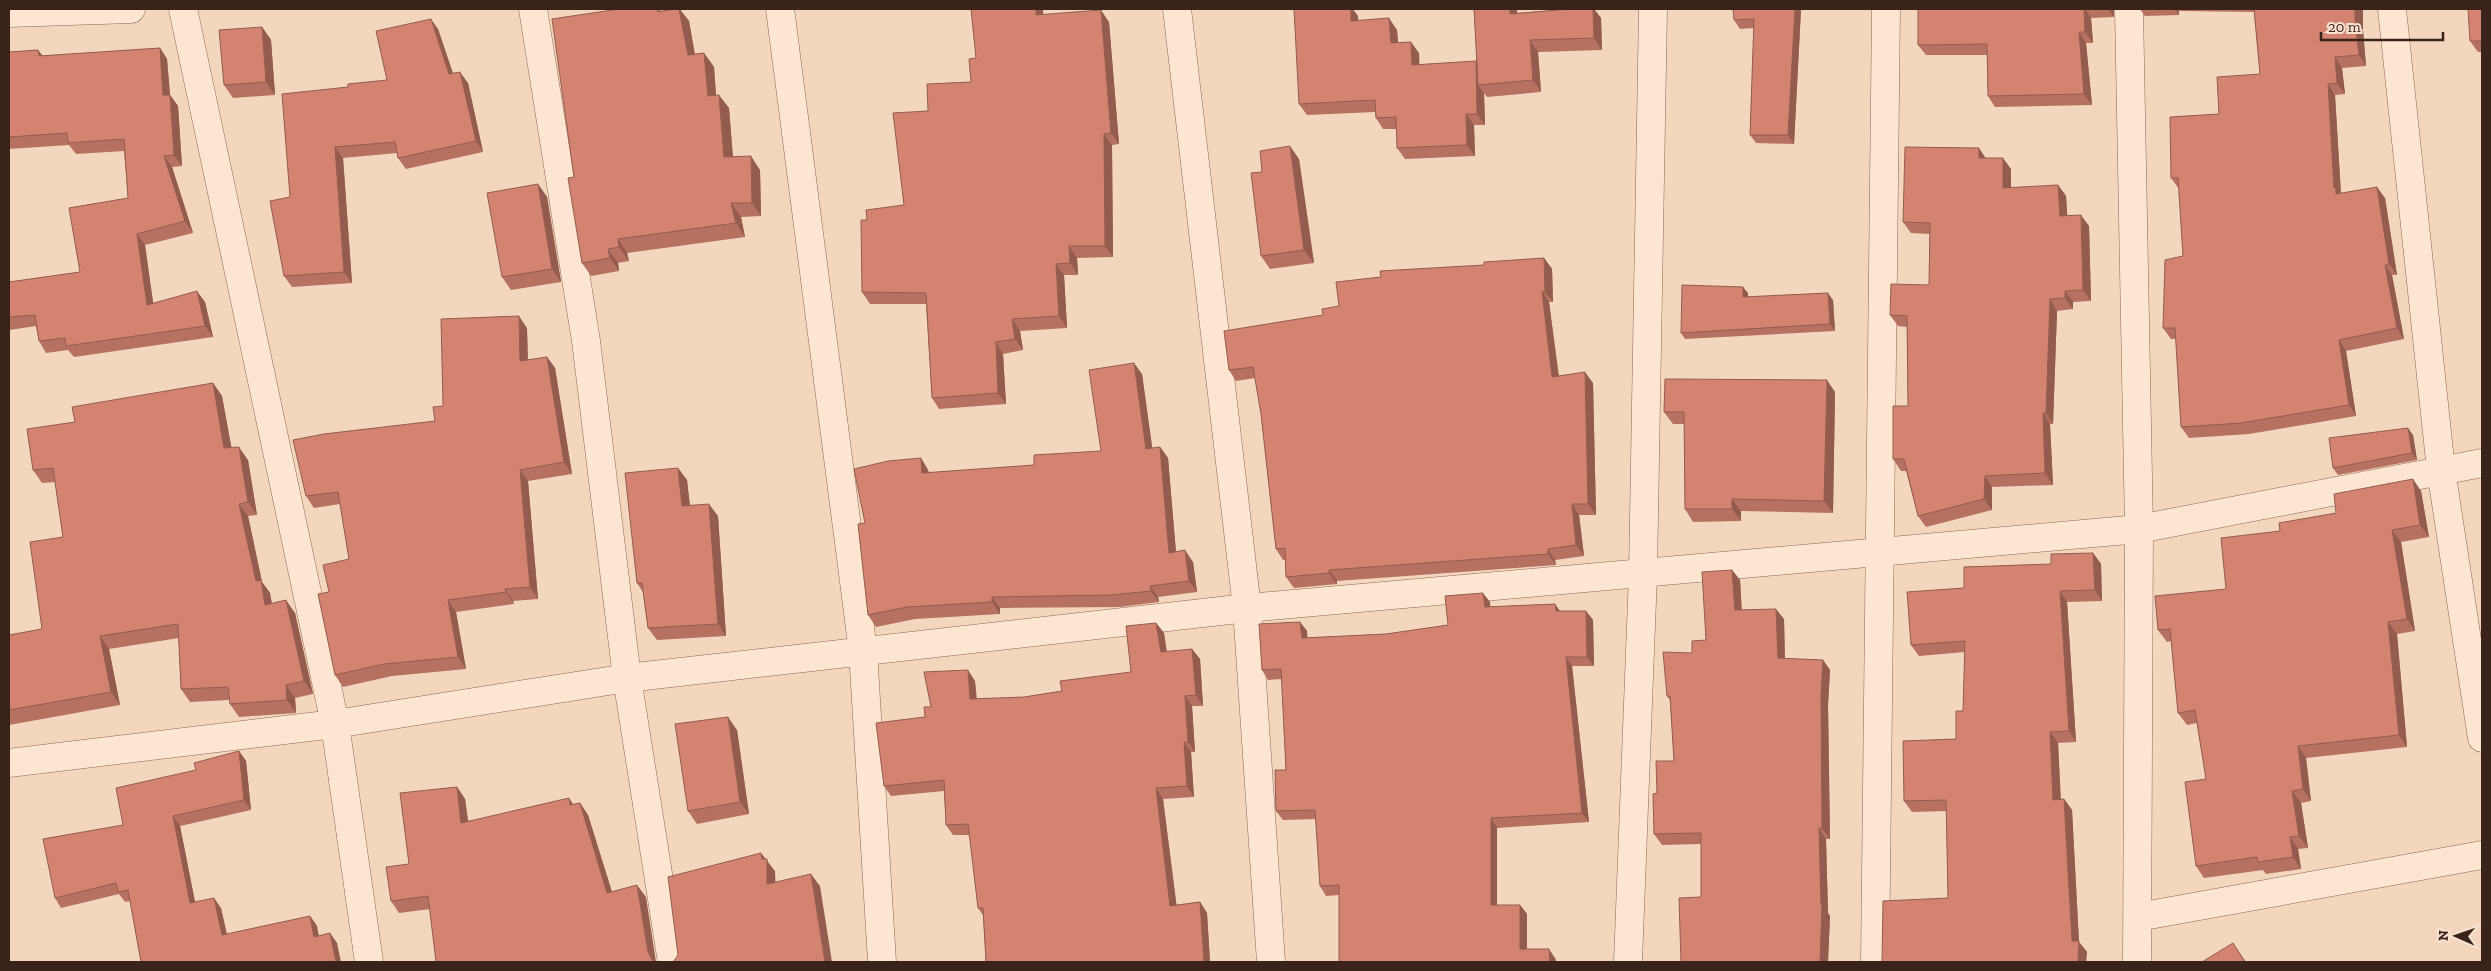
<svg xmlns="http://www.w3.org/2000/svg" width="2491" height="971" font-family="'Zilla Slab',serif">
<rect width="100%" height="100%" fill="#f2d7be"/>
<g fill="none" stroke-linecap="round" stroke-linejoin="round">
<!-- minor casing -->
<g stroke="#8d6655" stroke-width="29">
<path id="minor" d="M183 9 335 724 369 962
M533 9 586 341 627 678 672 962
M780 9 863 651 882 962
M1177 9 1247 608 1271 962
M2129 9 2139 529 2137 962
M2392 9 2441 470 2482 738
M9 13 131 9
M9 763 335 724 627 678 1247 608 2139 529 2482 463
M2138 917 2482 855
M1628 962 1643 574 1653 9
M1875 962 1886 9"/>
</g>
<!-- minor -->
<use href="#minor" stroke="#fce6d2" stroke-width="28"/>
</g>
<!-- wall -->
<path fill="#b67160" d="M619 9H660L661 11 674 9H680L689 21 695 54 704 53 714 67 716 95 729 108 733 157 760 170 761 216 741 217 745 237 627 253 629 261 618 263 619 271 591 276 582 263 574 177Z
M1474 9H1517V13L1570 9H1594L1601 18 1602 50 1538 52 1541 92 1487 97 1484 93 1485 125H1474L1475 156 1405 159 1397 148V129H1383L1376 118 1375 112 1307 115 1299 104 1358 16V21L1397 30 1398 42 1419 53V65L1477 63Z
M1801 9 1794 144 1756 143 1750 135 1754 28 1740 29 1734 20Z
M1918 9H2114V17L2091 18 2093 43H2086L2092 105 1995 107 1988 96 1987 55H1926L1918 45Z
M2140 9H2363V30L2366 66 2342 68 2345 94 2335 95 2341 193 2385 198 2397 275H2392L2404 339 2346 351 2356 416 2249 434 2189 438 2181 427 2176 339H2171L2163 328 2183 256 2179 189 2171 178 2219 114 2260 74 2254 12 2179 11V15L2145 16Z
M2482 9V52H2478L2470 41Z
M1043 15 1109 22 1119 144 1112 145 1113 257 1077 258 1078 275H1064L1067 328 1020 331 1023 350 1003 354 1006 404 939 409 932 398 926 304H870L862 292 867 220 904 205 928 111 971 82Z
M262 27 271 40 275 95 233 98 224 85Z
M438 29 453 74 468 83 483 152 406 169 398 158 397 153 343 158 352 283 292 287 284 276 290 197 387 80Z
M160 48 167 59 170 95 178 106 182 166 172 167 193 233 145 245 153 303 205 302 213 337 74 357 68 350 46 353 39 341 36 326 9 330V282L80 272 128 198 124 151 76 154 69 145 9 149V52L38 50 43 56Z
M1986 158 2011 169V188L2058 185 2066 196 2067 215 2089 226 2091 301 2073 302V309L2057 311 2053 424H2050L2053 485 1992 487V510L1926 527 1918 516 1906 471H1901L1893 459 1908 406 1907 327 1898 326 1890 315 1929 285 1930 234 1911 233 1903 222Z
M1299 159 1314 263 1270 269 1261 256 1262 172Z
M538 184 547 197 561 282 511 290 502 277Z
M1544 258 1552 269 1553 302H1549L1559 376 1593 383 1596 515H1579L1584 556 1555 560 1556 565 1337 581V584L1294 588 1286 577 1285 560H1283L1276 549 1261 414 1255 378 1236 381 1229 370 1339 306 1484 265Z
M1748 293V297L1833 300 1835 331 1685 339 1681 333Z
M527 328 528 360 547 357 555 368 572 474 528 481 538 599 513 601 514 604 456 612 466 669 392 676 343 687 335 675 329 592 349 559 340 504 314 508 306 496 435 421 443 406Z
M1142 374 1152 448 1160 447 1168 458 1176 552 1193 562 1197 592 1158 597 1159 602 1120 607 1000 608V614L915 619 876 627 868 615 865 523 921 458 928 470 929 473 1034 465 1101 451Z
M213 383 222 396 231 448 248 460 257 515 248 516 262 582 270 593 272 604 295 613 313 694 295 698 296 713 239 717 230 704 229 700 190 702 181 689 179 638 109 649 120 705 9 725V635L42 629 63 537 55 482 42 483 33 470 75 422Z
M1835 392 1833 513 1741 511V521L1693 522 1685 509 1684 424H1673L1664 412Z
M2413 435 2417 460 2338 475 2333 468Z
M678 468 687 480 690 505 718 516 726 636 657 640 648 628 643 592 637 583Z
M2421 491 2429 537 2401 542 2415 631 2397 634 2407 747 2306 758 2311 801 2301 803 2308 848 2298 849 2301 869 2266 874 2263 870 2204 878 2196 866 2206 779 2197 723 2187 725 2178 713 2171 641 2167 642 2158 630 2226 589 2280 531 2336 513Z
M2093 553 2101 564 2102 601 2067 602 2076 742 2058 743 2061 799H2064L2072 810 2079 942 2087 952 2086 962H1882L1948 898 1947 811 1912 812 1904 801 1956 739 1963 711 1965 652 1919 656 1911 645 1964 588Z
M1732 570 1740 580 1742 610 1784 619 1785 659 1823 660 1830 670 1828 705 1830 839H1826L1828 913 1830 916 1828 962H1681L1701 897V844L1662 845 1654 834 1657 793 1674 761 1670 700 1667 696 1692 653 1706 640Z
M1490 602V607L1555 604 1560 611H1586L1593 620 1594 666H1572L1589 822 1497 828V905H1520L1527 914V949L1555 958 1556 962H1339V895L1326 896 1320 886 1316 819 1283 820 1276 811 1286 770 1282 679 1268 680 1262 670 1300 622 1307 631V638L1386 634 1448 625Z
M1156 623 1164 633 1167 652 1192 649 1200 659 1203 706H1192L1195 752H1191L1194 797 1163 799 1176 905 1200 902 1207 913 1210 962H986L983 915 978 908 970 835H953L946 825 944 791 891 796 884 786 931 707 975 681 977 699 1024 697 1062 691 1131 672Z
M737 730 749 814 697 824 688 811Z
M239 751 246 761 251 810 180 826 195 902 221 908 227 934 310 916 317 926 318 936 337 943 141 962 130 901 125 902 119 894 61 908 55 898 123 825 196 770Z
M457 787 465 799 468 821 580 803 588 815 612 892 646 897 430 909 399 913 391 901 409 864Z"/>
<!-- shaded-wall -->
<path fill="#945c4e" d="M679 9 689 21 697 69 688 55Z
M1036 9H1043L1044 26 1036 15Z
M1351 9H1353L1358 16 1359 32 1351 21Z
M1510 9H1517L1518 26 1510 14Z
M1593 9H1594L1601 18 1602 50 1594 38Z
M1795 9H1801L1794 144 1788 135Z
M2084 9H2085L2091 18 2093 43 2085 32Z
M2108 9H2114V17Z
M2175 9H2177L2179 11V15Z
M2355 9H2363V30L2366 66 2359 55 2355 19Z
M1101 10 1109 22 1119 144 1111 133Z
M1389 18 1397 30 1399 54 1391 43Z
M431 19 438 29 457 85 449 74Z
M262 27 271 40 275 95 266 82Z
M2079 32 2086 43 2092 105 2084 94Z
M1530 40 1538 52 1541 92 1533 80Z
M1411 42 1419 53 1420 77 1412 65Z
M160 48 167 59 170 95 178 106 182 166 174 155 163 95Z
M38 50 46 61 39 56Z
M704 53 714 67 717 110 708 96Z
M2335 57 2342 68 2345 94 2337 83Z
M1476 61 1484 72 1478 85 1484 93 1485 125 1477 114Z
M460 72 468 83 483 152 476 141Z
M2328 84 2335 95 2341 196 2336 194 2334 188Z
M719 95 729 108 734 171 724 157Z
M1466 114 1474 125 1475 156 1467 145Z
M1104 134 1112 145 1113 257 1105 246Z
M1290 146 1299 159 1314 263 1304 250Z
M335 147 343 158 352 283 344 272Z
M1979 148 1987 160 1979 158Z
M164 156 172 167 193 233 185 221Z
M751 156 760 170 761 216 752 203Z
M2003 158 2011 169V199L2003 188Z
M538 184 547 197 561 282 552 269Z
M2058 185 2066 196 2068 227 2060 216Z
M2377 187 2385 198 2397 275 2389 264Z
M731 203 741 217 745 237 736 223Z
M2081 215 2089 226 2091 301 2083 290Z
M137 234 145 245 155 316 147 305Z
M618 239 627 253 629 261 619 247Z
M1069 246 1077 258 1078 275 1070 263Z
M608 249 618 263 619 271 610 258Z
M1544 258 1552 269 1553 302 1545 292Z
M1056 264 1064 275 1067 328 1059 316Z
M2385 265 2392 275 2404 339 2397 328Z
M1743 287 1748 293V304L1743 297Z
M197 291 205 302 213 337 205 326Z
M1542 291 1549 302 1560 388 1552 377Z
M2065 291 2073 302V309L2065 298Z
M1828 293 1833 300 1835 331 1830 324Z
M2050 299 2057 311 2053 424 2046 413Z
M519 316 527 328 528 373 520 361Z
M1012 319 1020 331 1023 350 1015 339Z
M2339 340 2346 351 2356 416 2349 405Z
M996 342 1003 354 1006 404 998 393Z
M547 357 555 368 572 474 564 462Z
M1134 363 1142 374 1154 460 1146 449Z
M1585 372 1593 383 1596 515 1588 504Z
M1827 380 1835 392 1833 513 1824 501Z
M213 383 222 396 234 461 224 448Z
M2043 413 2050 424 2053 485 2045 473Z
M2408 428 2413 435 2417 460 2412 453Z
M239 447 248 460 257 515 248 502Z
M1160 447 1168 458 1177 564 1169 553Z
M921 458 928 470 930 485 922 473Z
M678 468 687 480 691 518 682 506Z
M520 470 528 481 538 599 530 587Z
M1985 476 1992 487V510L1984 499Z
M2413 479 2421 491 2429 537 2420 525Z
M1732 499 1741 511V521L1732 509Z
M239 504 248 516 262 582 270 593 274 618 265 605 256 581Z
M709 504 718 516 726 636 718 624Z
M1572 504 1579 515 1584 556 1576 545Z
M2392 530 2401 542 2415 631 2407 619Z
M1548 549 1555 560 1556 565 1548 554Z
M1185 550 1193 562 1197 592 1189 581Z
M2093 553 2101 564 2102 601 2095 590Z
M1329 570 1337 581V584L1329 573Z
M1732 570 1740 580 1742 621 1735 610Z
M1150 586 1158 597 1159 602 1151 591Z
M505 589 513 601 514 604 506 592Z
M2060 591 2067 602 2076 742 2069 731Z
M1483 593 1490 602 1491 616 1485 607Z
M992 597 1000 608V614L992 602Z
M286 600 295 613 313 694 304 681Z
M448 600 456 612 466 669 458 657Z
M1555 604 1561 613 1556 611Z
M1776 609 1784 619 1785 669 1778 658Z
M1586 611 1593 620 1594 666 1587 657Z
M1300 622 1307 631 1308 647 1302 638Z
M2388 622 2397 634 2407 747 2399 735Z
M1156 623 1164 633 1168 663 1161 652Z
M100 636 109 649 120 705 111 692Z
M1192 649 1200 659 1203 706 1196 695Z
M1566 657 1572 666 1589 822 1582 813Z
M1823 660 1830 670 1828 705 1830 839 1822 828 1821 695Z
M968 670 975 681 977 710 970 699Z
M286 685 295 698 296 713 287 700Z
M1185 696 1192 706 1195 752 1188 742Z
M728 717 737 730 749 814 740 802Z
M2050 732 2058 743 2061 811 2053 800Z
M1184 742 1191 752 1194 797 1187 786Z
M2298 746 2306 758 2311 801 2303 789Z
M239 751 246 761 251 810 244 800Z
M457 787 465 799 470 835 461 823Z
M1156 788 1163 799 1178 916 1170 906Z
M2292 791 2301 803 2308 848 2299 836Z
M569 798 577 810 570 805Z
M2064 799 2072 810 2079 942 2087 952 2086 962H2078L2072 941Z
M580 803 588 815 616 905 607 893Z
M173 816 180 826 197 912 190 903Z
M1491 818 1497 828V914L1491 905Z
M1819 828 1826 839 1828 913 1830 916 1828 962H1820L1821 905Z
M2290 837 2298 849 2301 869 2293 857Z
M761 853 775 871 776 897 767 884Z
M811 874 820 886 832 962H825Z
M637 885 646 897 656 962H653L648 952Z
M214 898 221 908 229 945 222 935Z
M1200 902 1207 913 1210 962H1204Z
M1520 905 1527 914V958L1520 949Z
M310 916 317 926 321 947 314 937Z
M330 933 337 943 341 962H336Z
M2233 943 2246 962H2245Z
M1549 949 1555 958 1556 962H1550Z"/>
<!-- building -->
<path fill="#d48370" stroke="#945c4e" d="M619 9H657L658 12 674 9H679L688 55 704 53 708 96 719 95 724 157 751 156 752 203H731L736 223 618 239 619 247 608 249 610 258 582 263 568 178 574 177 552 19Z
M971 9H1036V15L1101 10 1111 133 1104 134 1105 246H1069L1070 263 1056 264 1059 316 1012 319 1015 339 996 342 998 393 932 398 926 293 862 292 861 220H867L866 210 904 205 893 113 928 111 927 84 971 82 969 59 976 58Z
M1294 9H1351V21L1389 18 1391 43 1411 42 1412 65 1476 61 1477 114H1466L1467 145 1397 148 1396 117 1376 118 1375 100 1299 104Z
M1474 9H1510V14L1570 9H1593L1594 38 1530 40 1533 80 1478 85Z
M1733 9H1795L1788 135H1750L1754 19 1734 20Z
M1918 9H2084L2085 32H2079L2084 94 1988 96 1987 44 1918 45Z
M2254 9H2355V19L2359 55 2335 57 2337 83 2328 84 2334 188H2336V194L2377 187 2389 264 2385 265 2397 328 2339 340 2349 405 2241 423 2181 427 2175 328H2163L2165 260 2183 256 2178 178H2171L2170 117 2219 114 2217 77 2260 74Z
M2468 9H2482V57L2481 41H2470Z
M431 19 449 74 460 72 476 141 398 158 395 142 335 147 344 272 284 276 270 201 290 197 282 94 348 87V84L387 80 376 31Z
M262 27 266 82 224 85 219 30Z
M160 48 163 95H170L174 155 164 156 185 221 137 234 147 305 197 291 205 326 66 346 65 338 39 341 35 315 9 317V282L80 272 69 208 128 198 124 139 68 143 67 133 9 137V52L38 50 39 56Z
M1290 146 1304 250 1261 256 1251 173 1262 172 1260 151Z
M1905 147 1979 148V158H2003V188L2058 185 2060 216 2081 215 2083 290 2065 291V298L2050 299 2046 413H2043L2045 473 1985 476 1984 499 1918 516 1904 459H1893V406H1908L1907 316 1890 315 1891 284 1929 285 1930 223 1903 222Z
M538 184 552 269 502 277 487 193Z
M1544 258 1545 292 1542 291 1552 377 1585 372 1588 504H1572L1576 545 1548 549V554L1329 570V573L1286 577 1285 548 1276 549 1261 414 1253 367 1229 370 1224 331 1323 315 1322 309 1339 306 1336 282 1381 277 1380 271 1484 265V262Z
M1682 285 1743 287V297L1828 293 1830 324 1681 333Z
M519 316 520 361 547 357 564 462 520 470 530 587 505 589 506 592 448 600 458 657 384 664 335 675 318 594 329 592 323 565 349 559 338 492 306 496 293 440 324 434 435 421 433 407 443 406 441 319Z
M1134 363 1146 449 1160 447 1169 553 1185 550 1189 581 1150 586 1151 591 1112 595 992 597V602L907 607 868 615 858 524 865 523 854 469 888 461 921 458 922 473 1034 465V455L1101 451 1089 370Z
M1665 379 1827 380 1824 501 1732 499V509H1685L1684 412H1664Z
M213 383 224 448 239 447 248 502 239 504 256 581 261 580 265 605 286 600 304 681 286 685 287 700 230 704 228 687 181 689 178 624 100 636 111 692 9 710V635L42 629 30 542 63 537 53 468 33 470 27 429 75 422 72 407Z
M2408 428 2412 453 2333 468 2329 438Z
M678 468 682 506 709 504 718 624 648 628 642 583H637L625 473Z
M2413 479 2420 525 2392 530 2407 619 2388 622 2399 735 2298 746 2303 789 2292 791 2299 836 2290 837 2293 857 2258 862 2257 857 2196 866 2185 782 2206 779 2195 710 2178 713 2170 629 2158 630 2155 596 2226 589 2221 538 2280 531 2279 523 2336 513 2334 494Z
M2093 553 2095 590 2060 591 2069 731 2050 732 2053 800 2064 799 2072 941H2079L2078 962H1882L1883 901 1948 898 1946 800 1904 801 1903 741 1956 739V711H1963L1965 641 1911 645 1907 592 1964 588V567L2051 564V554Z
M1732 570 1735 610 1776 609 1778 658 1823 660 1821 695 1822 828H1819L1821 905H1822L1820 962H1681L1679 898 1701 897V833L1654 834 1653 794 1657 793 1656 761H1674L1670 696H1667L1663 652 1692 653V641L1706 640 1702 572Z
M1483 593 1485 607 1555 604 1556 611H1586L1587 657H1566L1582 813 1491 818V905H1520V949H1549L1550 962H1339V885L1320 886 1315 810 1276 811 1275 770H1286L1281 669 1262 670 1259 624 1300 622 1302 638 1386 634 1448 625 1445 596Z
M1156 623 1161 652 1192 649 1196 695 1185 696 1188 742H1184L1187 786 1156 788 1170 906 1200 902 1204 962H986L983 908H978L968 824 946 825 944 780 884 786 876 723 925 717 924 707H931L924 672 968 670 970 699 1024 697 1062 691 1060 681 1131 672 1126 626Z
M728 717 740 802 688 811 675 724Z
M239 751 244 800 173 816 190 903 214 898 222 935 310 916 314 937 330 933 336 962H141L128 890 118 892 116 883 55 898 43 839 123 825 116 788 196 770 194 763Z
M457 787 461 823 569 798 570 805 580 803 607 893 637 885 648 952 652 960 655 962H436L428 896 391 901 386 867 409 864 400 793Z
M761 853 762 859H767V884L811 874 825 962H673L678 955 668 877Z
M2233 943 2245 962H2202Z"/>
<!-- border -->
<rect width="2491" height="971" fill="none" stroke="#3a231b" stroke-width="20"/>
<!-- north arrow -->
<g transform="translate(2456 936) rotate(272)" stroke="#f9e3cf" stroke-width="4" paint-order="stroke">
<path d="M0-4L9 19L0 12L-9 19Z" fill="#3a231b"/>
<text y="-8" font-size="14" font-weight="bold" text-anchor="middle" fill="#3a231b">N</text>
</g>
<!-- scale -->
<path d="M2321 32v8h122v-8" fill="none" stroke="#3a231b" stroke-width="2.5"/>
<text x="2328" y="32" font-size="15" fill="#3a231b" stroke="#f9e3cf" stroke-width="4" paint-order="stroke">20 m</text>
</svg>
